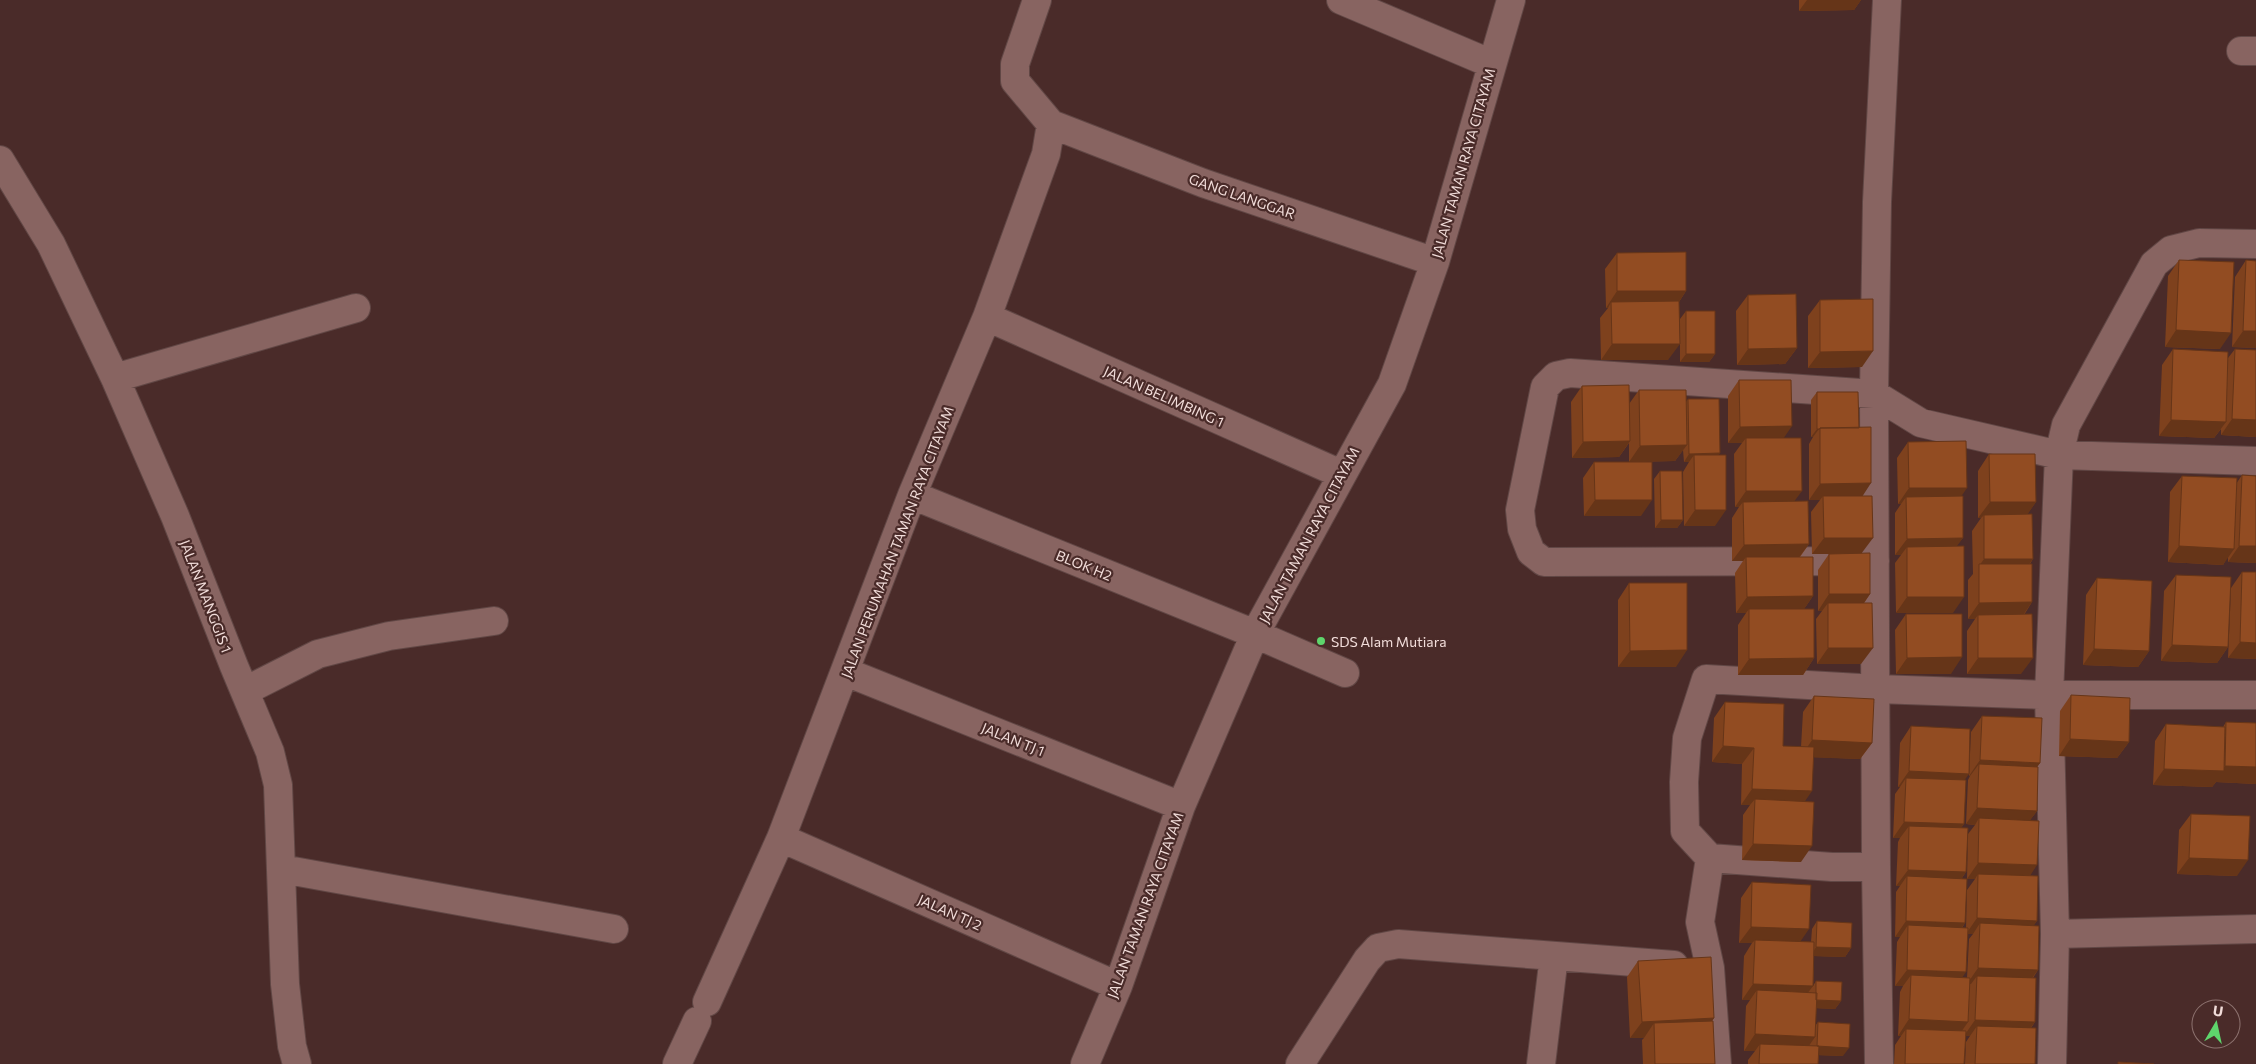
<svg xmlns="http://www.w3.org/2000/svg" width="2256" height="1064" font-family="Commissioner,sans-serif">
<rect width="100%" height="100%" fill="#4a2b29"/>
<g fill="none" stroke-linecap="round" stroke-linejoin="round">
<!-- minor casing -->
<g stroke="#614745" stroke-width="30">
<path id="minor" d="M1341 0 1492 64
M2241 51H2256
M1051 124 1203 183 1435 262
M0 160 51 244 115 378 175 516 234 666 270 752 278 785 285 984 292 1046 297 1064
M987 317 1341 474
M115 378 356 308
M912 495 1255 634 1345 673
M1875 561 1544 562 1531 552 1522 529 1520 510 1545 387 1556 376 1570 373 1874 394 1921 423 2059 455 2256 461
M846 672 1181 806
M245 691 318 654 389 636 494 621
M781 838 1118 986
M1710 858 1832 867H1876L1874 394 1877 202 1887 0
M1876 867 1879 1064
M282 869 614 929
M2055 934 2256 929
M707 1002 781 838 912 495 987 317 1046 154 1051 124 1015 81V64L1037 0
M677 1064 697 1021
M1085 1064 1118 986 1181 806 1255 634 1392 384 1435 262 1511 0
M1300 1064 1367 960 1378 948 1398 944 1674 965
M1541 1064 1554 956
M1717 1064 1710 968 1700 922 1710 858 1685 831 1684 782 1687 738 1706 679 1877 689 2049 695H2256
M2052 1064 2055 934 2049 695 2059 455 2066 425 2154 264 2171 250 2199 243 2256 244"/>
</g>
<!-- minor -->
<use href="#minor" stroke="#886461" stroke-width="28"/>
</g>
<!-- wall -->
<path fill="#7e411d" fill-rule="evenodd" d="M1799 0H1861L1854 10 1799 11Z
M1617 253 1686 291 1679 302 1668 360H1601L1600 318 1608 308H1606L1605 269Z
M2179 260 2220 349 2165 347 2168 276Z
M2246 260 2256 348 2232 347 2235 277Z
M1748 295 1797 348 1785 364 1737 365 1736 311Z
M1820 300 1862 367 1808 368V316Z
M1686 311 1715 354 1709 362H1680V319Z
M2173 349 2228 358 2235 349 2256 437 2221 435V429L2214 438 2159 436 2162 365Z
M1739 380 1784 438 1794 501 1809 544 1800 557 1813 596 1804 609 1814 658 1803 675H1738V625L1746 613H1736L1735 573 1743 561H1732V518L1739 507H1735L1734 454 1742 443H1728V396Z
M1582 386 1629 404 1639 390 1686 402 1688 399 1720 453 1718 455 1715 526H1684L1683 472 1689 462H1684L1683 450 1675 461 1629 462V443L1619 457 1572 458 1571 402Z
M1817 392 1859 428 1862 496V554L1870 594 1864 603 1861 664H1817L1816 619 1822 611H1818V570L1829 554H1812L1811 512 1820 500H1809V444L1813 437H1811V400Z
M1908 442 1961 496 1963 538 1896 613 1895 563 1901 555H1895V513L1901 504H1898L1897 458Z
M1989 454 2036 502 2027 514 2033 559 2030 564 2032 602 2024 615 2021 674H1967V631L1975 619H1968V580L1973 574 1972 531 1981 518H1978V471Z
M1594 462 1641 516H1584L1583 478Z
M1660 471 1683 520 1677 528H1655L1654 479Z
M2242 475 2256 563 2228 562V556L2223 565 2168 562 2170 492 2182 476 2236 484Z
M2242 572H2256V659L2228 658 2231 588Z
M2176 575 2228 647 2217 663 2161 661 2164 591Z
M2097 578 2149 651 2138 667 2083 665 2086 595Z
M1629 583 1676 667H1618V600Z
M1906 614 1951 674H1896L1895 630Z
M2071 695 2129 742 2117 758 2059 756 2060 711Z
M1814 696 1872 743 1860 759 1813 757 1805 801 1801 862 1742 860 1743 815 1750 805H1741L1742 764 1712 762 1714 718 1725 702 1783 746 1801 747 1803 712Z
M1982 716 2040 763 2037 767V811L2030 820V876L2037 921 2033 926 2038 970 2033 978 2035 1022 2031 1028 2035 1064H1965L1966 1042 1970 1036H1966L1964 1064H1894L1895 1045 1901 1036H1898L1900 992 1903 986H1895L1897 942 1900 937H1895L1896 892 1900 886H1896L1898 842 1900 838H1893L1895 794 1900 787H1898L1900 743 1911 726 1964 780V824L1961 828 1966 872 1962 878 1965 923 1962 928H1966L1967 890 1975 879H1967L1968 834 1975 825 1966 824 1968 780 1970 776H1969L1971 732ZM1968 934H1973L1969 939 1967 978 1962 977Z
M2226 722 2256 723V784L2216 782 2212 787 2153 785 2155 741 2166 724 2223 727Z
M2191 814 2237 876 2177 874 2179 830Z
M1752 882 1801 942H1811L1812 929 1817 921 1851 948 1845 957 1814 956 1813 986 1816 981 1841 1001 1835 1009 1816 1008 1815 1026 1818 1022 1843 1056 1819 1055 1818 1064H1748V1060L1755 1051H1744L1746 1006 1750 1000H1742L1744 956 1752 943H1739L1741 898Z
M1638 961 1714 1018 1712 1021 1715 1064H1643L1642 1040 1644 1038H1630L1627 977Z"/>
<!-- shaded-wall -->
<path fill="#663518" d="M1807 0H1861L1854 10 1799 11Z
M1617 291H1686L1675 308 1611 302 1608 308H1606Z
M2176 330 2231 333 2220 349 2165 347Z
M2243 331H2256V348L2232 347Z
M1612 344H1680L1668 360H1601Z
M1797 348 1785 364 1737 365 1748 349Z
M1873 351 1862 367 1808 368 1820 352Z
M1686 354H1715L1709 362H1680Z
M2232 419 2256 420V437L2221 435Z
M2171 420 2226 422 2214 438 2159 436Z
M1792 426 1781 442 1746 438 1742 443H1728L1740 427Z
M1817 429H1819L1813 437H1811Z
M1630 441 1619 457 1572 458 1583 442Z
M1687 445 1675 461 1629 462 1640 446Z
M1720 453 1714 462 1694 455 1689 462H1684L1689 454Z
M1871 483 1860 500 1823 496 1820 500H1809L1820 484Z
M1909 488H1967L1956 504 1906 497 1901 504H1898Z
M1746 491H1802L1790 507 1743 502 1739 507H1735Z
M1595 500H1652L1641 516H1584Z
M1990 502H2036L2025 518 1984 515 1981 518H1978Z
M1695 510H1726L1715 526H1684Z
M1661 520H1683L1677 528H1655Z
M1824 538H1873L1861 554H1812Z
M1963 538 1951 554 1907 547 1901 555H1895L1907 539Z
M1809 544 1797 560 1746 557 1743 561H1732L1744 545Z
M2179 546 2234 549 2223 565 2168 562Z
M2239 546H2256V563L2228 562Z
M1984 559H2033L2021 575 1979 566Z
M1829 594H1870L1859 610 1828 603 1822 611H1818Z
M1813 596 1802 612 1749 609 1746 613H1736L1747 597Z
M1907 597H1964L1953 613H1896Z
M2032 602 2021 618 1978 615 1975 619H1968L1979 603Z
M2240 642 2256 643V659L2228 658Z
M2172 645 2228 647 2217 663 2161 661Z
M1828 648H1873L1861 664H1817Z
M2094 649 2149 651 2138 667 2083 665Z
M1687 650 1676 667H1618L1630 651Z
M1962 657 1951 674H1896L1907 658Z
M1814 658 1803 675H1738L1749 659Z
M1978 658H2033L2021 674H1967Z
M2070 739 2129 742 2117 758 2059 756Z
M1812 740 1872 743 1860 759 1801 757Z
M1723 746 1754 748 1742 764 1712 762Z
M1980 760 2040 763 2028 779 1979 764 1970 776H1969Z
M2225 766 2256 767V784L2216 782 2212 787 2153 785 2164 769 2222 771Z
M1909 771 1969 774 1957 790 1906 778 1900 787H1898Z
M1752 789 1812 791 1801 807 1755 799 1750 805H1741Z
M1977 808 2037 811 2025 827 1979 818 1975 825 1966 824Z
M1904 822 1964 824 1952 840 1909 826 1900 838H1893Z
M1753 844 1812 846 1801 862 1742 860Z
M2189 858 2248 860 2237 876 2177 874Z
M1978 863 2037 865 2026 882 1978 874 1975 879H1967Z
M1908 870 1966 872 1955 888 1907 876 1900 886H1896Z
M1977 918 2037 921 2025 937 1980 923 1973 934H1966Z
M1906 921 1965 923 1954 939 1908 925 1900 937H1895Z
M1751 927 1809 929 1798 945 1755 940 1752 943H1739Z
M1816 947 1851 948 1845 957 1811 956Z
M1978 968 2038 970 2026 986 1977 976 1971 984H1967Z
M1907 970 1966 972 1955 988 1911 975 1903 986H1895Z
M1753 984 1813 986 1801 1002 1757 990 1750 1000H1742Z
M1816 1000 1841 1001 1835 1009 1810 1008Z
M1714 1018 1703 1034 1654 1023 1644 1038H1630L1642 1022Z
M1909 1019 1968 1022 1957 1038 1906 1029 1901 1036H1898Z
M1975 1020 2035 1022 2023 1038 1977 1026 1970 1036H1964Z
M1755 1034 1815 1037 1804 1053 1760 1044 1755 1051H1744Z
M1817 1046 1849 1048 1843 1056 1811 1055Z"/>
<!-- building -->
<path fill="#924c22" stroke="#663518" d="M1686 252V291H1617V253Z
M2179 260 2234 262 2231 333 2176 330Z
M2246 260 2256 261V331H2243Z
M1796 294 1797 348 1748 349V295Z
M1873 299V351L1820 352V300Z
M1679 301 1680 344H1612L1611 302Z
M1686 311H1715V354H1686Z
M2173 349 2228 352 2226 422 2171 420Z
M2235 349 2256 350V420L2232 419Z
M1739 380H1791L1792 426 1740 427Z
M1629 385 1630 441 1583 442 1582 386Z
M1639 390H1686L1687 445 1640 446Z
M1817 392H1858L1859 428H1820V429H1817Z
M1688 399H1719L1720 453 1689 454Z
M1871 427V483L1820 484V428Z
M1746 438H1801L1802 491H1746Z
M1966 441 1967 488H1909L1908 442Z
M1989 454H2035L2036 502H1990Z
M1694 455H1726V510H1695Z
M1594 462H1652V500H1595Z
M1660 471H1682L1683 520H1661Z
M2242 475 2256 476V546H2239Z
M2182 476 2237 478 2234 549 2179 546Z
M1823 496H1872L1873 538H1824Z
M1963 496V538L1907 539 1906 497Z
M1808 501 1809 544 1744 545 1743 502Z
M2032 514 2033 559H1984V515Z
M1964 546V597H1907V547Z
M1870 553V594H1829V554Z
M1746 557H1813V596L1747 597Z
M1979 564H2032V602L1979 603Z
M2242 572H2256V643L2240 642Z
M2176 575 2231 577 2228 647 2172 645Z
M2097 578 2152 581 2149 651 2094 649Z
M1629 583H1687V650L1630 651Z
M1828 603H1872L1873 648H1828Z
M1749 609H1814V658L1749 659Z
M1906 614H1962V657L1907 658Z
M2032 614 2033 658H1978V615Z
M2071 695 2130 698 2129 742 2070 739Z
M1814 696 1874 699 1872 743 1812 740Z
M1725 702 1784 704 1783 746 1814 747 1812 791 1752 789 1754 748 1723 746Z
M1982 716 2042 718 2040 763 1980 760Z
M2226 722 2256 723V767L2225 766Z
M2166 724 2225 727 2224 771 2164 769Z
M1911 726 1970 729 1969 774 1909 771Z
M1979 764 2038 767 2037 811 1977 808Z
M1906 778 1966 780 1964 824 1904 822Z
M1755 799 1814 802 1812 846 1753 844Z
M2191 814 2250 816 2248 860 2189 858Z
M1979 818 2039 821 2037 865 1978 863Z
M1909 826 1968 828 1966 872 1908 870Z
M1978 874 2038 876 2037 921 1977 918Z
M1907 876 1967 879 1965 923 1906 921Z
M1752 882 1811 885 1809 929 1751 927Z
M1817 921 1852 923 1851 948 1816 947Z
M1980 923 2039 926 2038 970 1978 968Z
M1908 925 1968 928 1966 972 1907 970Z
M1755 940 1814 942 1813 986 1753 984Z
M1711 957 1714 1018 1642 1022 1638 961Z
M1911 975 1970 978 1968 1022 1909 1019Z
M1977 976 2036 978 2035 1022 1975 1020Z
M1816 981 1842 982 1841 1001 1816 1000Z
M1757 990 1817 993 1815 1037 1755 1034Z
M1713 1021 1715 1064H1655L1654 1023Z
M1818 1022 1850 1024 1849 1048 1817 1046Z
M1977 1026 2036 1028 2035 1064H1975Z
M1906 1029 1966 1031 1964 1064H1905Z
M1760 1044 1819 1046 1818 1064H1759Z
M2118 1062 2154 1064H2118Z"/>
<!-- markers -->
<circle fill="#5ed56c" stroke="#4a2b29" stroke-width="2" cx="1321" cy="641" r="5"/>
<g text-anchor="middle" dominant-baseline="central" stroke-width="4.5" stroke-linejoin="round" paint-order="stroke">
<!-- street labels -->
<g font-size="14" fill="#f1dcd9" stroke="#4a2b29">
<text transform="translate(1463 163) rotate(-74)">JALAN TAMAN RAYA CITAYAM</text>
<text transform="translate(1242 196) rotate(19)">GANG LANGGAR</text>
<text transform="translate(1164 396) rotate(24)">JALAN BELIMBING 1</text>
<text transform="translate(1309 535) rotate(-62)">JALAN TAMAN RAYA CITAYAM</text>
<text transform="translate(897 542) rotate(-69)">JALAN PERUMAHAN TAMAN RAYA CITAYAM</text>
<text transform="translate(1084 565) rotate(22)">BLOK H2</text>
<text transform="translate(206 596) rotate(69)">JALAN MANGGIS 1</text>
<text transform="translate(1013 739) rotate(22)">JALAN TJ 1</text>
<text transform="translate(1145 905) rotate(-70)">JALAN TAMAN RAYA CITAYAM</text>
<text transform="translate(950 912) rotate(24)">JALAN TJ 2</text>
</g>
<!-- poi labels -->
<g font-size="14" fill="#f1dcd9" stroke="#4a2b29" text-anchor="start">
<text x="1331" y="641">SDS Alam Mutiara</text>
</g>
</g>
<!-- north arrow -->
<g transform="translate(2216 1024) rotate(9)"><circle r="24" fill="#4a2b29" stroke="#8d726f"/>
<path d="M0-4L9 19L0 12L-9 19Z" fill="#5ed56c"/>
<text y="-8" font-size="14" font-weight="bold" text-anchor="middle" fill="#f1dcd9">U</text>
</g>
</svg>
